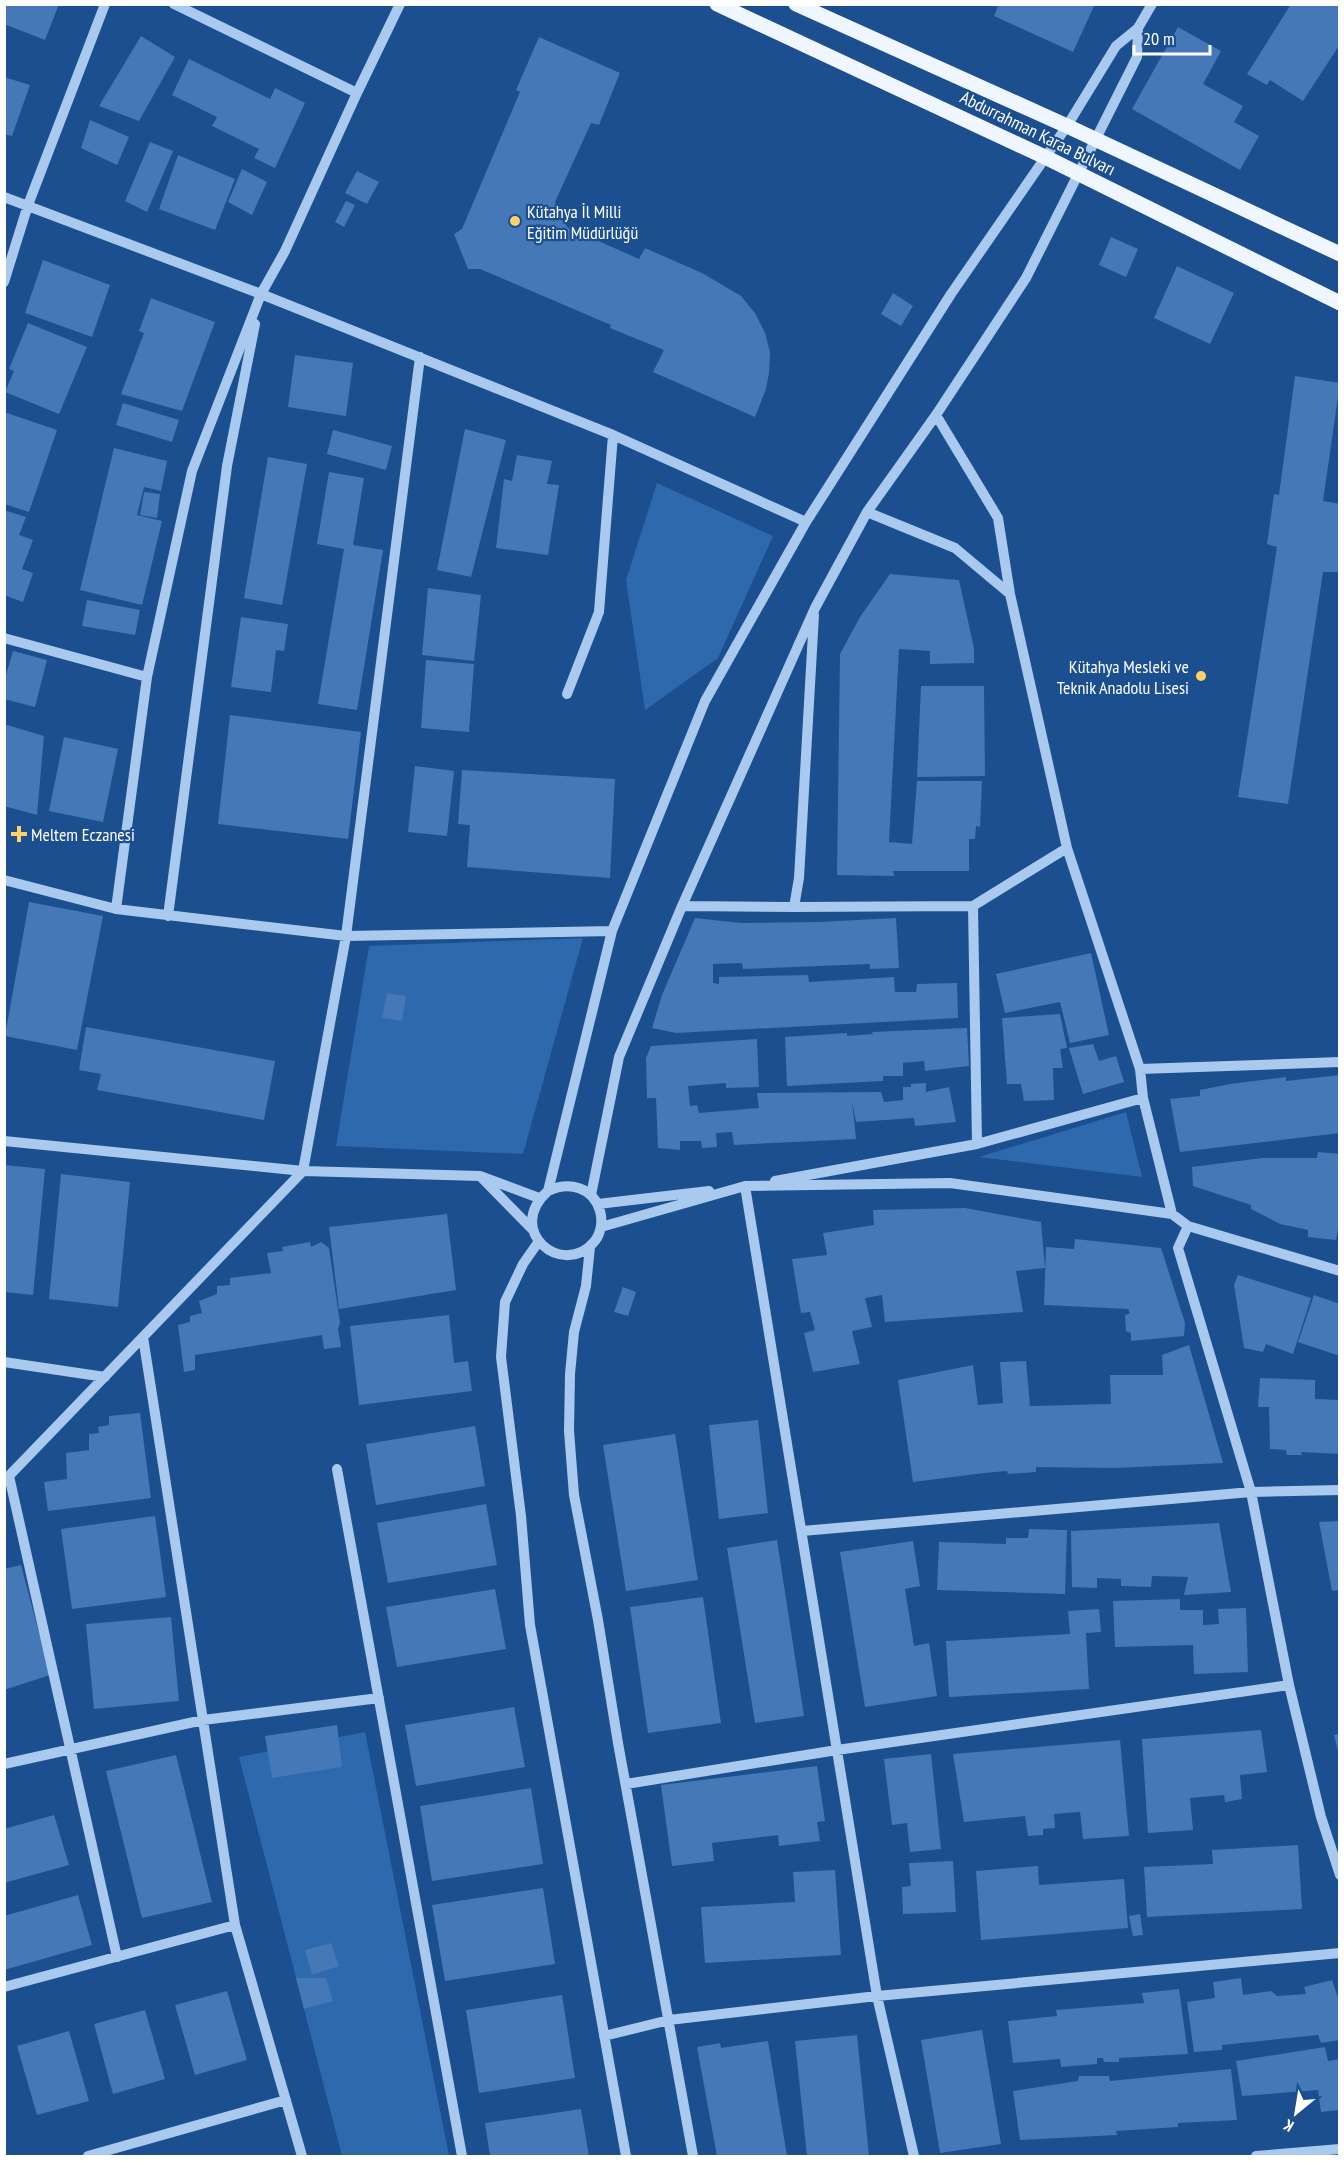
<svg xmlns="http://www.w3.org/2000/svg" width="1344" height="2161" font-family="'PT Sans Narrow',sans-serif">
<rect width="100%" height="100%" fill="#1b4f8f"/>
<!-- green -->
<path fill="#2e69ad" d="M657 483 773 536 718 658 645 710 626 580Z
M583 938 523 1154 336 1146 369 946Z
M1126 1112 1142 1177 979 1157Z
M365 1732 449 2156H342L239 1757Z"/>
<!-- building -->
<path fill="#4478b7" d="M4 4H59L45 40 4 24Z
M999 4H1095L1073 52 994 16Z
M1291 4H1340V44L1303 101 1270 80 1267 85 1247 74Z
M1178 27 1221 51 1203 84 1243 106 1234 122 1259 136 1240 170 1132 109Z
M141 36 175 57 139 121 99 106Z
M539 37 620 73 599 125 591 123 555 202 567 227 639 259 645 248 702 273 741 296 755 313 765 333 770 352 769 373 766 389 755 417 653 372 664 350 610 328 611 325 480 269H468L454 234 462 229 520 92 516 90Z
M189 59 270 99 275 88 305 103 275 168 254 158 259 149 212 126 217 117 172 95Z
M4 77 30 85 12 136 4 134Z
M90 120 129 137 117 165 81 148Z
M150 142 173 151 147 212 125 201Z
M178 155 235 179 215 230 159 209Z
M242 169 267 182 252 215 228 202Z
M357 171 379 182 367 204 345 193Z
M346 201 355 205 344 227 335 222Z
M1111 237 1138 249 1126 277 1099 265Z
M43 260 110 285 92 337 25 313Z
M1177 266 1234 293 1210 344 1154 318Z
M893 293 913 306 901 326 881 314Z
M151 298 215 322 182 411 121 394 144 333 139 331Z
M28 323 87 347 59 414 5 392 14 371 9 369Z
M295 355 353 363 346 416 288 407Z
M1295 376 1340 383 1323 501 1340 504V572H1323L1288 804 1238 797 1277 547 1267 544 1274 494 1279 495Z
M123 403 179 420 172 442 116 425Z
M4 412 57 430 29 512 4 504Z
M465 429 506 440 471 577 437 570Z
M333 430 392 446 386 470 327 454Z
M114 448 167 461 161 491 144 487 137 515 162 521 142 605 80 590Z
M517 455 552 461 547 484 559 485 548 555 496 548 504 479 512 481Z
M268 457 307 464 282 605 244 598Z
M329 472 364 478 353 545 383 550 357 710 318 704 344 549 317 544Z
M144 492 160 494 157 518 140 515Z
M4 510 26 517 19 535 33 540 22 569 33 573 23 602 4 595Z
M890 574 959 580 974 648V663L930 664V651L899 649 889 842 912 844 917 781H982L980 827 976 826 975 839H969V871H893L894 876 837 875 840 654 860 617Z
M428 588 481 595 474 661 422 655Z
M87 600 140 610 135 635 82 626Z
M241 617 288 624 284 651 276 650 271 692 231 687Z
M13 651 47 660 35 707 4 699V682Z
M426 660 474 664 469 732 421 728Z
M921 686H984L985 776 917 777Z
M230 715 361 732 348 839 218 824Z
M4 724 44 736 37 815 4 806Z
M64 737 118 749 103 822 49 811Z
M415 766 454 771 447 836 408 832Z
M462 770 615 779 610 878 467 867 470 825 458 824Z
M29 902 103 916 77 1050 5 1036Z
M695 918 741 923 819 922 896 918 899 968 870 969V964L743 969 742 963 713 964V983L719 984V977L808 975 809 982 894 977 895 992H916L917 984 957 983 958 1018 676 1033 652 1028 662 995Z
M1091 953 1109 1035 1070 1043 1060 1002 1005 1013 996 974Z
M387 993 406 996 402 1021 382 1018Z
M1060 1014 1067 1048 1060 1049 1063 1068H1053L1054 1100 1024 1101 1021 1084H1007L1002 1018Z
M86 1027 275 1061 264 1120 97 1090 101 1074 79 1070Z
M967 1028 969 1066 925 1071 924 1061 903 1063V1076H883V1081L787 1086 785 1037 847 1033V1036L873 1034 872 1032Z
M757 1039 759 1087 726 1088V1083L688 1086 690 1106 697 1105 699 1113 759 1108 757 1093 881 1092 884 1102 903 1100V1087H911V1084L926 1083V1092L949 1087 956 1122 915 1126 914 1118 856 1122 852 1101 856 1139 734 1145 732 1132 716 1133 717 1147 702 1148 701 1141H680V1150L658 1148 656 1098H647L646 1058 651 1046Z
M1093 1044 1099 1061 1116 1056 1124 1082 1083 1094 1069 1048Z
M1340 1075V1133L1180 1152 1170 1099 1200 1096V1090L1230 1084 1286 1077V1081Z
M1318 1152 1340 1154V1218L1336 1240 1308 1237V1230L1280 1224 1251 1209V1205L1193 1186 1192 1167 1262 1158H1317Z
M4 1165 45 1169 33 1295 4 1292Z
M61 1174 130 1182 118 1307 49 1299Z
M965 1208 1041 1222 1045 1268 1016 1271 1023 1312 885 1322 882 1295 865 1298 872 1327 852 1331 860 1364 813 1372 804 1333 815 1330 810 1312 801 1313 792 1259 827 1255 823 1233 874 1225 873 1210Z
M447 1214 456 1290 339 1309 329 1227Z
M1075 1239 1161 1248 1185 1323 1184 1336 1131 1341V1333L1126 1331 1125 1315 1130 1313 1128 1309 1044 1305 1046 1247 1074 1249Z
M310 1242 311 1247 321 1242 329 1248 340 1323 338 1329 341 1347 324 1349 322 1335 195 1355V1370L184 1372 178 1325 190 1322V1316L202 1313 199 1301 217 1294V1286L230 1285V1278L271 1273 267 1253 283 1251 282 1247Z
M1238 1275 1311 1298 1293 1354 1266 1344 1263 1352 1244 1348 1234 1285Z
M623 1287 636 1292 628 1316 614 1312Z
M1314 1295 1340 1304V1356L1298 1342Z
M449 1315 454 1363 468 1361 472 1391 359 1405 350 1326Z
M1189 1345 1223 1463 1114 1468 1036 1467V1472L1008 1474 1007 1471 984 1473 913 1482 898 1380 973 1365 978 1405 1003 1403 1000 1362 1026 1361 1030 1406 1111 1404 1110 1375H1163L1162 1355Z
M1260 1378 1315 1380V1399L1340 1400V1454L1301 1452 1302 1455H1287L1286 1450 1270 1449 1269 1407H1258Z
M140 1413 151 1498 48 1511 44 1482 67 1479 66 1453 89 1450V1434L99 1433 98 1427 109 1425V1416Z
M758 1420 768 1513 719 1519 709 1425Z
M475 1426 485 1486 376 1505 366 1444Z
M675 1434 698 1580 626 1591 603 1445Z
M486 1504 497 1565 388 1583 377 1523Z
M155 1516 166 1597 72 1609 61 1529Z
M1340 1521V1590L1332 1591 1319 1522Z
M1219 1523 1231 1592 1184 1595 1188 1577 1152 1576 1151 1587 1121 1586V1579L1097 1578V1588L1072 1587 1071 1531Z
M1029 1529 1067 1530 1065 1594 937 1590 939 1542 1006 1544V1538H1028Z
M777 1540 804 1716 755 1723 727 1548Z
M913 1541 920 1586 905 1589 914 1646 929 1643 937 1696 865 1707 840 1552Z
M21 1565 50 1675 4 1690V1569Z
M495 1589 506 1649 397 1667 386 1607Z
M703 1597 721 1723 648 1733 630 1607Z
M1180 1599V1610H1203V1625L1219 1624 1218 1609 1246 1608 1248 1672 1194 1674 1193 1645 1115 1647 1113 1601Z
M1099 1609 1101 1632 1086 1633 1089 1689 949 1697 946 1641 1070 1634 1068 1611Z
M171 1617 179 1701 94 1709 86 1624Z
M514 1707 525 1767 416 1786 405 1725Z
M337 1725 342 1767 272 1778 265 1736Z
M1261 1730 1267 1772 1240 1775 1242 1799 1225 1802 1224 1795 1190 1798 1193 1830 1148 1833 1142 1739Z
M1340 1734V1755H1339L1334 1735Z
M1120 1740 1129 1836 1083 1839 1080 1812 1054 1814 1055 1828 1043 1829V1835L1028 1836 1025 1816 964 1822 953 1754Z
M931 1754 941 1849 910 1852 907 1823 892 1825 884 1759Z
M176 1755 212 1902 142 1918 106 1771Z
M817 1766 825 1821 817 1822 820 1841 779 1846 778 1835 712 1843 714 1861 672 1866 661 1785Z
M531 1788 543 1864 432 1881 420 1806Z
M54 1815 69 1865 4 1883V1829Z
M1298 1845 1302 1909 1147 1917 1144 1867 1213 1864 1212 1850Z
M953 1861 956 1912 903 1914 902 1887 911 1886 909 1863Z
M1038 1866 1039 1885 1124 1879 1128 1928 981 1940 976 1871Z
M835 1870 841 1955 705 1963 701 1907 795 1902 793 1872Z
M543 1888 555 1964 445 1981 432 1905Z
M78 1895 92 1945 4 1970V1916Z
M1140 1914 1143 1935 1133 1936 1129 1916Z
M331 1943 339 1966 312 1975 305 1950Z
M296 1978H326L333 2001 304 2009Z
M1241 1978 1243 1995 1271 1991 1277 1996 1306 1994 1304 1987 1332 1980 1340 2004V2040L1321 2043 1318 2035 1222 2045V2050L1194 2052 1187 2002 1215 1998 1213 1982Z
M1179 1989 1188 2054 1119 2058V2062H1104L1103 2058H1097V2064L1061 2067 1060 2059 1013 2063 1008 2021 1057 2016 1056 2010 1144 2003 1142 1993Z
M227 1991 247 2060 195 2075 175 2005Z
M562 1995 575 2078 479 2093 466 2010Z
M145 2010 165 2079 113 2094 94 2024Z
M982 2030 1001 2144 940 2153 921 2040Z
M69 2031 89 2101 37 2115 17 2046Z
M857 2035 869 2156H807L795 2041Z
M768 2041 787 2156H717L697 2047 720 2043 721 2048Z
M1325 2047 1328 2061 1340 2059V2110L1321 2112 1318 2090 1242 2096 1236 2061Z
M1231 2069 1237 2120 1178 2123V2127L1116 2131 1117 2135 1020 2140 1013 2091 1078 2081 1079 2076H1109L1110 2081Z
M581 2109 589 2156H490L485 2123Z"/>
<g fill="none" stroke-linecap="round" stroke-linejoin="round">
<!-- minor -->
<path stroke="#a9c9ee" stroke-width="10" d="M357 93 400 4
M4 197 261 294 613 435 806 522
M4 282 28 205 105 4
M936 415 998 518 1010 594 1067 848 1140 1069 1143 1098 1172 1214 1188 1226 1178 1248 1251 1492 1289 1685 1321 1817 1340 1875
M867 512 955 548 1010 594
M4 638 147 677
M567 694 599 612 613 435
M4 880 116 909 346 936 612 931
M682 906 794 907 799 878 814 615
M973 906 977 1144
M794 907 973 906 1067 848
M116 909 147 677 192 471 261 294 285 251 357 93 174 4
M168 916 227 466 255 324
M1140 1069 1340 1062
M4 1141 303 1171 480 1176 539 1198
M482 1178 532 1229
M775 1181 977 1144 1143 1098
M745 1186 877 1996 914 2156
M548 1191C569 1181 593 1187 600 1211 603 1221 601 1234 594 1242 562 1279 504 1230 548 1191L612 931 705 701 806 522 951 294 1067 126 1116 46 1138 28 1152 4
M591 1195 619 1057 682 906 815 608 867 512 936 415 1026 278 1137 57 1138 28
M598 1204 709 1191
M1188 1226 1340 1271
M601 1227 745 1186 950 1183 1172 1214
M539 1241 523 1264 505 1302 501 1357 521 1516 530 1625 626 2156
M590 1247 586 1286 574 1332 570 1374 569 1431 574 1495 598 1620 618 1743 693 2156
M143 1337 235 1925 302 2156
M4 1362 105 1377
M337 1469 462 2156
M9 1476 117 1957
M4 1481 303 1171 346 936 420 357
M802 1531 1251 1492 1340 1490
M4 1764 203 1720 379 1698
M626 1784 837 1750 1289 1685
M4 1987 235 1925
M604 2036 669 2020 877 1996 1340 1953
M88 2156 286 2100
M1256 2156 1340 2149"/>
<!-- major -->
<path stroke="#f0f6ff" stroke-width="15" d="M717 4 1045 157 1340 303
M796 4 1067 126 1340 254"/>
</g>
<!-- markers -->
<g fill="#ffd166" stroke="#1b4f8f" stroke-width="2">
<circle cx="515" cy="221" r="6"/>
<circle cx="1201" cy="676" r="6"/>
<path d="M16 825h6v6h6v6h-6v6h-6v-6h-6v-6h6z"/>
</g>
<g text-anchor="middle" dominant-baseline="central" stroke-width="4.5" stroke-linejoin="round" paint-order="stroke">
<!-- street labels -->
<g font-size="18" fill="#fff" stroke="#1b4f8f">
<text transform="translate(1038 133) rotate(26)">Abdurrahman Karaa Bulvarı</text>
</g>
<!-- poi labels -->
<g font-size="18" fill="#fff" stroke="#1b4f8f" text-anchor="start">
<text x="527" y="211">Kütahya İl Milli<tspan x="527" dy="21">Eğitim Müdürlüğü</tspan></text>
<text x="1189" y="666" text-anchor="end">Kütahya Mesleki ve<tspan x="1189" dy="21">Teknik Anadolu Lisesi</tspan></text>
<text x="31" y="834">Meltem Eczanesi</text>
</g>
</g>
<!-- border -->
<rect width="1344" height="2161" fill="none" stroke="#ffffff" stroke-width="12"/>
<!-- north arrow -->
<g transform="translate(1296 2113) rotate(210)" stroke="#1b4f8f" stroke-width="4.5" paint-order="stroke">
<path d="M0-4.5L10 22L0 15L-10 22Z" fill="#ffffff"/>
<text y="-9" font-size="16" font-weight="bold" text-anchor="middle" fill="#ffffff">K</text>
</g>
<!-- scale -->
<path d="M1134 45v9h76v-9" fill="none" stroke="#ffffff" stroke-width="3"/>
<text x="1143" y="45" font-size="18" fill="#ffffff" stroke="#1b4f8f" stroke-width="4.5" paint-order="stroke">20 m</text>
</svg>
